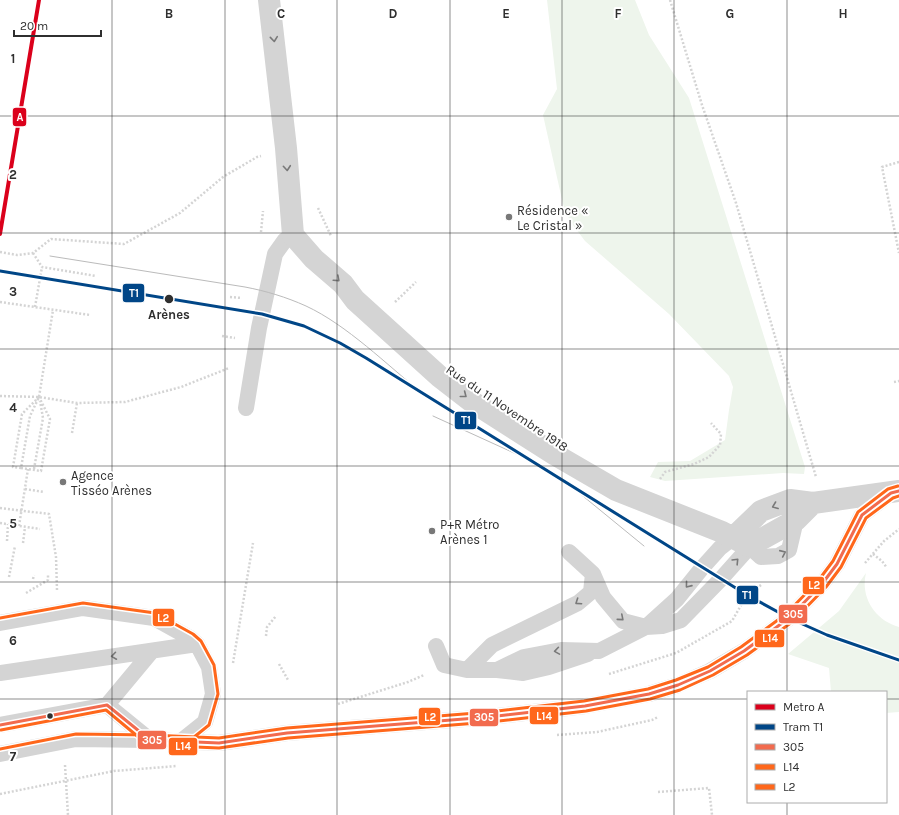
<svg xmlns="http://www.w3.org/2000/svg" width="899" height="815" font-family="Karla,sans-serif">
<rect width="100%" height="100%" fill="#fff"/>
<!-- green -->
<path fill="#eef5ec" d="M547 0H635L649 35 689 98 805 467 804 474 783 473 665 481 650 477 658 462 690 461 725 440 729 410 733 387 729 376 669 314 585 241 570 221 563 204 543 115 557 89Z
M866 573C860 597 875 620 899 627V712L886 713V692H831L829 668 788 654 839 611Z"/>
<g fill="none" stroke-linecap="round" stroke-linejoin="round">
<!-- path -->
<path stroke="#d4d4d4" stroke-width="2.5" stroke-dasharray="2 2" stroke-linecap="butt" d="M670 0 702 105 736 203 816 477
M899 162 882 167 899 253
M318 208 331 236
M261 232 263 211
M0 252 17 255 33 253 51 239 124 244 180 213 223 177 257 157 261 156
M33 253 42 267 96 276
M230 297 242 298
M0 302 90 315
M395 302 416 282
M35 307 42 267
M222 336 235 338
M894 382 899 381
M0 396 39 397 77 403 125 402 181 387 229 368
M39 397 22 414 13 467 21 468 30 416 39 397 53 310
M72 433 77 403
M21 468 41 471 50 419 39 397
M34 469 43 418 40 401
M660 479 665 472 694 464 709 457 720 445 721 434 711 423
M25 489 44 492
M0 508 49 514 56 557 57 590
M0 523 40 529
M19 526 28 469
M7 541 8 524
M23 543 25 527
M873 554 882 561 887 568
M865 563 884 541 899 529
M9 577 15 546
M33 579 34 575
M26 593 48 580V575
M266 636 267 627 276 616
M233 663 253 543
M279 664 288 680
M609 674 676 653 732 621 747 595 761 585
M338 704 408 682 424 675
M557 735 597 732 652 720 658 717
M65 765 68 815
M658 792 709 788 712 815
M0 794 114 771 177 766"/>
<!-- lane -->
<path stroke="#d4d4d4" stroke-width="16" d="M246 408 259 328 275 254 285 240 293 235
M593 574 603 597 623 621 646 627 662 626 681 620 720 580 745 552 749 546 761 557 778 556 789 550 796 520
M0 623 83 608 154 618 190 638 197 644 209 667 213 694 205 722 180 742
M436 646 444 665 467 670H497L524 657 561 650 599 651 646 627 677 599 702 568 720 548 734 537
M467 670 492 645 578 603 591 592 593 574 569 552
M497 670 523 673 549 667 588 654
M0 673 197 644
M107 705 150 740
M0 725 107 705 152 651
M0 754 76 739 150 740 219 743 287 733 489 717 585 706 649 694 678 685 710 671 744 651 789 618 822 584 837 564 862 515 891 493"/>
<!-- street -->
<path stroke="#d4d4d4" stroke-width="22" d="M269 0 286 148 293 235 314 259 343 284 355 300 440 377 471 401 554 454 616 490 722 532 749 546 796 520 813 503
M734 537 761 511 790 500 813 503 899 491"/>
<!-- tram -->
<path stroke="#bbb" stroke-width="1" d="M50 256 245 287C266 291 286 297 306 306 347 325 387 365 422 393
M433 416 525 458
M567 483 644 546"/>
<!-- bus-1 casing -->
<g stroke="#fff" stroke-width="6">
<path id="bus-1" d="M0 725 107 705 150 740 219 743 287 733 489 717 585 706 649 694 678 685 710 671 744 651 789 618 822 584 837 564 862 515 891 493 899 491"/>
</g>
<!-- bus-2 casing -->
<g stroke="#fff" stroke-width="6">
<path id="bus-2" d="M1 730 106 710 148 745 219 748 288 738 490 722 586 711 650 699 680 690 713 675 747 655 792 622 826 587 841 567 866 518 893 498 899 496"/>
</g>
<!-- bus-3 casing -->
<g stroke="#fff" stroke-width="6">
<path id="bus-3" d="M0 618 83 603 155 613 193 634 201 641 214 665 218 694 209 725 183 746
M0 749 76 734 150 735 219 738 287 728 489 712 584 701 648 689 676 680 708 667 741 647 786 614 818 581 833 561 858 512 888 489 898 486"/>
</g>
<!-- bus-1 -->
<use href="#bus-1" stroke="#f26b4e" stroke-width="3"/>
<!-- bus-2 -->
<use href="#bus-2" stroke="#ff671b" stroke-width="3"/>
<!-- bus-3 -->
<use href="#bus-3" stroke="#ff671b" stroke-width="3"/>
<!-- tram-1 casing -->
<g stroke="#fff" stroke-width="6">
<path id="tram-1" d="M0 271 262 314 304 326 340 343 366 358 747 595 789 618 827 635 899 660"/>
</g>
<!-- tram-1 -->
<use href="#tram-1" stroke="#004687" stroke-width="3"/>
<!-- metro-1 casing -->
<g stroke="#fff" stroke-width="7">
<path id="metro-1" d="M0 234 39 0"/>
</g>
<!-- metro-1 -->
<use href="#metro-1" stroke="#db001b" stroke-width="4"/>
</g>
<!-- one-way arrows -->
<defs><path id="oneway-chevron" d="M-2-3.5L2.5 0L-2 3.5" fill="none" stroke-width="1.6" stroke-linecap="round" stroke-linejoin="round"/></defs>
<g stroke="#797979">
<use href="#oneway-chevron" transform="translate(274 39) rotate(84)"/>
<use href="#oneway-chevron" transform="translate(287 168) rotate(85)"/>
<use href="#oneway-chevron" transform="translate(337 279) rotate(42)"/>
<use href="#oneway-chevron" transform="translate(464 395) rotate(38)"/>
<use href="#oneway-chevron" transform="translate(775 506) rotate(159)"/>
<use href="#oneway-chevron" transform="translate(783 553) rotate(-24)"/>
<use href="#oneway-chevron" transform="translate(736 561) rotate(-46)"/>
<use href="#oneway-chevron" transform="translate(688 585) rotate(129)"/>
<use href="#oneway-chevron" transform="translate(578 602) rotate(146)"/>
<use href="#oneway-chevron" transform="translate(621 618) rotate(41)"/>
<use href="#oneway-chevron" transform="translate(557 651) rotate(171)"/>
<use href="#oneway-chevron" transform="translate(114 656) rotate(172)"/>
</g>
<!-- grid -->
<path fill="none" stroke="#2f2f2f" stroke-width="1" stroke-opacity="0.55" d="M112 0V815M225 0V815M337 0V815M450 0V815M562 0V815M674 0V815M787 0V692M0 116H899M0 233H899M0 349H899M0 466H899M0 582H899M0 699H748M886 699H899M787 802V815"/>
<!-- markers -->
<g fill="#787878" stroke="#fff" stroke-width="1.5">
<circle cx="509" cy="217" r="4"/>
<circle cx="63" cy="482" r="4"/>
<circle cx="432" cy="531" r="4"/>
</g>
<g fill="#2f2f2f" stroke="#fff" stroke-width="1.5">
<circle cx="169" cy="299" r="5"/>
<circle cx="50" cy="716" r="3.5"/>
</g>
<g text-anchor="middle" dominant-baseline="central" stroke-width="4" stroke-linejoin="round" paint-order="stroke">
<!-- poi labels -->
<g font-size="13" fill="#2f2f2f" stroke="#fff" text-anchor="start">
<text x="517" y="210">Résidence «<tspan x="517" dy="15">Le Cristal »</tspan></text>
<text x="71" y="475">Agence<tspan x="71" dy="15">Tisséo Arènes</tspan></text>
<text x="440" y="524">P+R Métro<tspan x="440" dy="15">Arènes 1</tspan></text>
</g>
<!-- stop labels -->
<g font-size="13" font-weight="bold" fill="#2f2f2f" stroke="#fff">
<text x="169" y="314">Arènes</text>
</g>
<!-- street labels -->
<g font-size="13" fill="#2f2f2f" stroke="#fff">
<text transform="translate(507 408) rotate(34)">Rue du 11 Novembre 1918</text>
</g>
</g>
<g font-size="13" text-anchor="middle" font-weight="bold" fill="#2f2f2f" stroke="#fff" stroke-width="4" stroke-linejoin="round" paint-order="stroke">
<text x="169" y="18">B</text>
<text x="281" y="18">C</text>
<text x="393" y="18">D</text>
<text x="506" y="18">E</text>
<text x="618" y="18">F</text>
<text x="730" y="18">G</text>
<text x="843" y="18">H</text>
<text x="13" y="63">1</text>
<text x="13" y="179">2</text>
<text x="13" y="296">3</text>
<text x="13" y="412">4</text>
<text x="13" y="528">5</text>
<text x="13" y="645">6</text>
<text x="13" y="761">7</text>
</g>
<g stroke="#fff" stroke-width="1.5">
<rect x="12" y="107" width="15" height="20" rx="4" fill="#db001b"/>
<rect x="122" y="283" width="23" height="20" rx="4" fill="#004687"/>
<rect x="454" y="411" width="23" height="19" rx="4" fill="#004687"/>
<rect x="802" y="576" width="23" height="19" rx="4" fill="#ff671b"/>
<rect x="736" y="585" width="23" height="20" rx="4" fill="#004687"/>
<rect x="778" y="604" width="30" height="20" rx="4" fill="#f26b4e"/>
<rect x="152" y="608" width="23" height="19" rx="4" fill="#ff671b"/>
<rect x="754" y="629" width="31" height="19" rx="4" fill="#ff671b"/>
<rect x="529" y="706" width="30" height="19" rx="4" fill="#ff671b"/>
<rect x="418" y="707" width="23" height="19" rx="4" fill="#ff671b"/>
<rect x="469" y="708" width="30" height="19" rx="4" fill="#f26b4e"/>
<rect x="137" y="730" width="30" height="20" rx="4" fill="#f26b4e"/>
<rect x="168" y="737" width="30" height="19" rx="4" fill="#ff671b"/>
</g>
<g font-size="11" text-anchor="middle" font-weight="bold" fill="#fff">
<text x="20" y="121">A</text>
<text x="134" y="297">T1</text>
<text x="466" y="424">T1</text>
<text x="814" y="589">L2</text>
<text x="747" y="599">T1</text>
<text x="793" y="618">305</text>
<text x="163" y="622">L2</text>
<text x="770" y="642">L14</text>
<text x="544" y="720">L14</text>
<text x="430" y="721">L2</text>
<text x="484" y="721">305</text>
<text x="152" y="744">305</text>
<text x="183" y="750">L14</text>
</g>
<!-- legend -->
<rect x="747" y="691" width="140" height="112" fill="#ffffff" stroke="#acacac"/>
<rect x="755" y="704" width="20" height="6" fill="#db001b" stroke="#acacac"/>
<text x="783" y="711" font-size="12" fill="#2f2f2f">Metro A</text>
<rect x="755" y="724" width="20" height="6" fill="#004687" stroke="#acacac"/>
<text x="783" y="731" font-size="12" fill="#2f2f2f">Tram T1</text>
<rect x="755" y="744" width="20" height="6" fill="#f26b4e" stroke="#acacac"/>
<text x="783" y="751" font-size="12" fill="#2f2f2f">305</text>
<rect x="755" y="764" width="20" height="6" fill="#ff671b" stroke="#acacac"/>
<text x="783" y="771" font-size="12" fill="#2f2f2f">L14</text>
<rect x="755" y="784" width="20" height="6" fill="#ff671b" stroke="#acacac"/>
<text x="783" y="791" font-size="12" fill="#2f2f2f">L2</text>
<!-- scale -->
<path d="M14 30v6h87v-6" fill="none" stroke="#2f2f2f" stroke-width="2"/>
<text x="20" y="30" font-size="12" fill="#2f2f2f" stroke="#ffffff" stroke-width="3" paint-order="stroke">20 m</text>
</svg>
